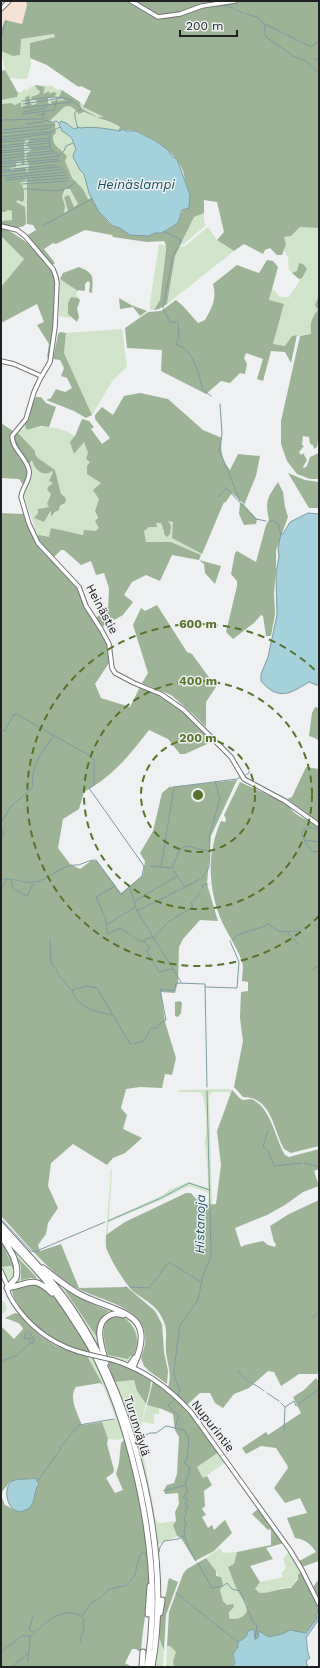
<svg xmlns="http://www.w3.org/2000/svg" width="320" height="1668" font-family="'Work Sans',sans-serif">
<rect width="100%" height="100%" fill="#eef0f2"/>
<!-- education -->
<path fill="#f6e2d3" d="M1 1H26L27 4 22 24 5 20 1 30Z"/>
<!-- green -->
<path fill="#cfe4c8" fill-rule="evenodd" d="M54 34 55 37 30 43 31 64 27 79 9 78 5 70 1 51 13 56 21 39Z
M35 85 54 86 53 87 58 90 60 89 62 90 61 92 66 100 50 105 48 101 50 94 49 91 43 95 41 91 39 94 35 95 37 103 33 105 31 104 29 96 26 105 21 107V102L15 105 11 103 1 104V100L17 97 18 92H22L24 89 26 90Z
M80 102 84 105 83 107 105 117H97L81 108Z
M70 106C86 116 104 118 120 127L118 131H116L93 127 80 128 79 127 74 129 66 123 59 124 62 131 68 134 73 139 76 150V162L84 174 92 198 88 199C83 188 79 187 72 179 68 173 67 167 65 160L67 156C61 149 52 146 53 136L56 133 55 124 50 122 64 107Z
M26 139H30L32 150 27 175 23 168 11 170 8 167H16V162L21 161C26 154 21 146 26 139Z
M27 177V224L24 226 26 223 20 205 16 202 18 200 19 183Z
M70 189 78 205 74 207 69 195 64 197 68 211 64 213 61 197 64 195 65 190Z
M8 210 12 211V220L1 221V212H5Z
M204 213V222L206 225 184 244 181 245 194 217Z
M208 227 217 240 234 251 167 304 175 256 179 247 185 246Z
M300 227 319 228V295L315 305 318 310C311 318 310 324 311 334L300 336 294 335 285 346 273 344 284 305 269 300 272 288 280 297H289L300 280 289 270 288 258 284 250 286 244 284 237 291 236Z
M1 236 24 259 1 287Z
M159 244 166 245 160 300 154 310H150V303Z
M60 279 78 291 76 294 78 298 71 297 68 313 71 318 59 316Z
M122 329 127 367 113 380 92 415 64 353 66 333Z
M27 420V430C46 425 58 426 75 436L74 454 84 442 88 453 90 462 101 483 98 487 99 499 95 511 99 528C83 539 69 532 51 528L49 538H37L33 531 35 528 23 493 31 476 29 464 32 459 36 468 44 474 52 471 53 472V483L48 487 47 490 51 494 47 504 49 507 38 513 34 518 44 522 50 512 51 511V517L65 503 61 495 55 470 38 458 16 431Z
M167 520 174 522 172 538 202 554 201 555 171 542H146L144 531 149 526 156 527V523H161L167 537Z
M229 1089 232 1090 230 1094 229 1092H212L209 1096 212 1204 208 1205 209 1194 207 1192 189 1186 161 1200 111 1221 108 1224V1233L106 1235 111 1169 112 1170 109 1217 110 1219 163 1195 169 1190 188 1182 208 1188C208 1174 207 1159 205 1145 204 1141 206 1137 206 1133 207 1125 206 1095 200 1092H179V1090Z
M3 1236 49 1288 11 1286 18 1273ZM17 1258 36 1277V1279H20L21 1266Z
M1 1238 13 1261 16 1275 9 1282 6 1279 1 1267H10Z
M46 1272C58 1279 69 1290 82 1296 115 1313 159 1312 134 1364 133 1356 143 1347 139 1332 133 1314 105 1301 100 1327 97 1339 103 1351 105 1363L81 1319ZM64 1289 92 1304 109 1310C97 1320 99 1325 98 1339Z
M1 1300 5 1302 7 1310 1 1315Z
M122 1315C138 1324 146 1349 129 1362L106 1357 101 1334 105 1320ZM129 1321C137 1331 139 1342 134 1354L130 1356Z
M87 1356 93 1357 112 1399 124 1437 119 1440 108 1439 102 1422 116 1419 103 1385Z
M134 1380 137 1391 146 1404 139 1433 156 1521 160 1523 176 1521 173 1525 177 1536 157 1545C147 1490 135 1435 114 1382Z
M147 1405 159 1408V1414H154V1424L142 1422Z
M219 1452 226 1462 203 1478 197 1467Z
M220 1548 223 1553 237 1552C237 1556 235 1560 234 1564 233 1569 238 1588 240 1594 242 1599 247 1602 247 1608 248 1617 236 1621 229 1618V1612L233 1604 227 1605 223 1601 216 1571 206 1558Z
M289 1552 301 1572 292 1587 281 1588 272 1592 260 1593 255 1589 260 1582 283 1577 281 1573 286 1568 283 1558Z
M159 1633 164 1650 163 1667H154Z
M167 1646H170L176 1652 173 1661 174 1667H166Z"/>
<!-- forest -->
<path fill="#9db396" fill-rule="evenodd" d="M26 1H319V228L300 227 291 236 284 237 286 244 282 255H277L270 248 265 250 263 254 244 244 234 251 217 240 224 232 217 202 204 200V213L194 217 175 256 167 304 159 309 154 310 160 300 166 249V245L164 241 147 242 113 237 112 235 85 230 56 244 53 243 44 249 55 263 52 265 26 236 36 230 33 225 27 224V178L23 182 20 183C25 188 24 193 24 200L22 202 18 200 16 202 25 207 26 223 24 226 16 228 1 225V221L12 220V211L8 210 5 212H1V104L11 103 15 105 21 102V107L26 105 25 98 29 95 31 104 33 105 37 103 36 100H32L31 97 39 94 40 91 37 89 35 85 45 87 43 94 49 91 50 94 53 92 57 93 54 97 48 98V102L50 105 52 101 65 100 59 97 62 90 80 102 81 108 97 117H104L83 107 91 91 81 86 80 87 77 86 47 65 30 58V43L55 37 54 34 21 39 20 55 13 56 1 51V30L5 20 22 24 27 5ZM70 106 77 111 78 114 84 112C96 118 109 120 120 127L118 131H120L123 129C127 132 130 129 135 131 138 131 141 133 143 134 159 142 176 153 183 171 185 179 186 187 190 195 186 205 181 213 178 223L162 233H155L149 236 130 235 120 228 110 224 99 212 92 198 88 199 83 189 72 178 65 161 67 156C61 149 52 146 53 136L56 133 55 124 50 121 64 107ZM26 139H30L26 145 32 150 27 153 26 159 29 165 27 174 25 167 11 170 9 168 16 167V162L21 161 22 165H24C27 156 21 148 26 139ZM65 189H70L78 204 74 207 69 195 64 197 68 211 64 213 65 206 62 197Z
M5 70 18 93 17 97 1 100V71Z
M1 227C19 234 46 256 53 274 56 283 54 293 54 302 53 321 53 339 50 358L47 357 49 344 37 325 44 322 37 304 1 323V287L24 259 1 236Z
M267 260 273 261 278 267 269 300 284 304 273 344 285 346 292 336 297 335 291 363 285 352 271 351 263 381 257 379 263 359 246 353 244 358 247 364 245 374 240 373 230 383 221 381 206 394 161 371 162 350 127 348 125 328 148 312 161 311 176 300 183 306 198 323 205 320C212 308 217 299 213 284L237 265 259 273Z
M299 263 303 264 307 269 302 278 299 279 292 273 297 271Z
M79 267C95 274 93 276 92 293L89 292 90 283 88 281 85 284V290L83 291 79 290 78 291 60 279 63 273Z
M319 295V440H318L317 447 314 449 313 445 310 444 309 437 303 436 302 445 304 446 299 452 301 455 303 453 307 460 303 467 304 468 307 466 310 457 319 453V479H310L297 474 287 461 281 444V421L300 336 311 334C310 324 311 318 318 310L315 305Z
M71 297 78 298 80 300 77 309 79 317 77 322 68 314V303Z
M119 298 131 305 147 311 140 316 133 307 120 309Z
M60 332 66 333 64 353 92 415 86 418 74 411 46 400 51 398 56 389 65 392 72 388 67 378 61 376 64 368 60 360 53 359 58 334Z
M140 393 168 399 203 430 222 438C220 450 222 461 230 470L238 454 260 456 256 476 244 505 257 519 256 524 244 525 239 514 240 503 244 504 232 493 225 503 224 502 202 554 172 538 173 522 168 521 171 526 170 534 167 537 164 534V531L161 523H156L157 527H149L144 531 146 542H171L201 555 199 560 221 566 215 584 205 573 204 564 199 560 172 555 160 581 146 575 132 582 124 595 133 602 123 615 102 627 95 618 108 610 109 588 104 573 96 575 91 561 81 565 64 550H61L54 557 37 538 39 535 49 537 51 528 83 535 84 530 95 531 99 528 95 521 98 518 95 511 99 499 93 490 101 483 87 474V466L90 462 86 459 88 453 84 442 74 454 70 442 75 436 82 419 89 421 94 427 91 429 102 444 110 438 95 419V415L102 407 113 415 124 396Z
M36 397H41L46 403 56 407 49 427 41 426 27 430 25 426 33 400Z
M1 423 13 431C5 446 29 458 28 474 28 478 25 482 24 486L19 479 1 478Z
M16 431 35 451V454L38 458 55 470 61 494 65 497 66 500 65 503 60 506 59 510 55 512 51 517V511L50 512 44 522 34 518 38 513V509L49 507 47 504 51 494 47 490 48 487 53 483 49 481 53 472 52 471C43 478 34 469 32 460L29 464 15 443 13 435Z
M288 473 305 480 319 482V508H309Z
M278 482 283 492 285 507 288 517 276 550V570L274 593 275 614 271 636H266L263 616 261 615 254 623 233 639 226 632 237 586V581L231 574 235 553 237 551 256 562 266 525 269 520C265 500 267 499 278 482Z
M1 513 24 514 34 540 43 551 76 585 83 604 108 645 110 653 109 663 95 684 101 698 130 707 140 687 159 695 184 711 214 741 185 754H180L168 739 149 730C128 757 114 775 84 792L79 809 63 819 58 848 70 864 80 869 91 861H97L121 893 143 875 145 861 140 853 153 831 162 793 169 787 237 780 211 836 207 884 218 921 200 920 183 939 179 947 178 982 175 993 161 992 165 1022 176 1058 172 1075 165 1074 162 1088 140 1087 126 1089 121 1108 127 1115 123 1129 142 1138 125 1153 113 1158 107 1165 73 1144 51 1163 48 1186 58 1208 48 1223 46 1234 38 1245 40 1251 61 1244 79 1288 127 1287 155 1311 162 1324 164 1352 168 1371 167 1384 149 1371 144 1366 141 1358C163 1303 95 1304 65 1281 41 1263 22 1238 1 1216Z
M157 605 187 652 192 654 216 687 206 702V727L193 714 171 695 142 683 148 673 133 625 141 608 145 611Z
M315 707 319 708V743L317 739 309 736 312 713Z
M306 767 319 769V822L287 799 292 797Z
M240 782 289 805C294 818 309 818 319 828V1146L291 1153 284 1149C273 1129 272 1097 243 1097L234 1087 243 1041 240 1018 241 992 248 991V982L242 981C242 976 243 970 243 966 242 956 228 934 223 924 208 892 206 854 221 821L225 822 226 819 224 815Z
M180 1001 182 1003 181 1013 178 1017 175 1016V1002Z
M232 1090C235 1092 239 1099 243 1100 248 1100 251 1098 255 1101 271 1110 276 1140 285 1155L289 1157 319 1149V1169L314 1171 319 1186 303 1192 285 1205 267 1215 235 1228 241 1247 245 1245 263 1241 268 1245 275 1247 276 1244 274 1242 270 1226 289 1214 319 1200V1372L317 1374H299L281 1386 274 1372 268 1371 249 1388 234 1394 223 1408 215 1403 210 1393H200L187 1405 168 1388C172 1373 168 1367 166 1352 165 1342 168 1331 164 1322 158 1306 146 1301 134 1292 125 1284 112 1262 107 1250 105 1246 106 1240 106 1235L125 1222 186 1193H191C201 1205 201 1205 216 1204L221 1165 217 1131Z
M1 1241 12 1266 1 1267Z
M17 1257 36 1277V1279L31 1278 21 1280V1266Z
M33 1283 50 1293 58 1301 92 1354C62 1346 33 1332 18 1304 15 1299 12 1295 12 1290Z
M64 1289 92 1304 109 1311C98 1317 97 1327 98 1339Z
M15 1313 19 1314 28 1325 42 1337 56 1346 87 1356 103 1385 100 1383 76 1387C68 1397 78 1415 82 1425L102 1422 108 1439 107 1444 114 1470 113 1473 106 1478 115 1493 123 1490 116 1474 119 1463 121 1443 125 1439C136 1484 149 1529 149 1575 149 1601 142 1628 141 1653L136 1649H132L125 1663 132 1667H1V1496L5 1505 19 1512 29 1508 34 1497 33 1478 10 1482 1 1493V1326L14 1339 23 1329C20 1321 11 1321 5 1318Z
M118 1315C135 1321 142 1340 133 1356H130L128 1359 108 1355C105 1342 100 1330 108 1318Z
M107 1360C123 1364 137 1371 151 1381L150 1389 146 1404 137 1391 134 1380 114 1382Z
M316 1378 319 1382V1561L302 1567 299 1561 316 1552C310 1543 306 1540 295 1538L287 1518 307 1513 300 1498 285 1503 274 1488 288 1468 287 1465 276 1448 261 1446 246 1454 242 1448 266 1432 268 1435 301 1413 293 1397 304 1390Z
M153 1381C182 1402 198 1423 219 1452L197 1467 203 1478 207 1476 212 1485 204 1491 205 1506 202 1509 206 1515 202 1517 208 1528 212 1525 214 1530 225 1520 232 1533 214 1551 195 1561 181 1538 177 1536 173 1525 176 1521 175 1512 179 1504 178 1493 165 1494 164 1490 167 1485 174 1483 177 1474 179 1437 175 1430 173 1414 162 1409 147 1405Z
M258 1509 284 1543 266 1548 273 1559 250 1566 260 1582 255 1589 260 1593C271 1593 280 1588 291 1588L298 1579V1575L301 1572 319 1608 317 1618 308 1631 304 1633C292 1629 281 1636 269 1637L265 1635H258V1638L255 1639V1632L248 1631C246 1639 237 1646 233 1654 232 1658 236 1661 233 1667H174L173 1661 176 1652 170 1646H167L169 1612 183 1574 187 1569 206 1558 216 1571V1576L221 1577 223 1585 220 1590 223 1601 227 1605 233 1604 234 1607 229 1612V1618C237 1621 248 1616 247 1607 247 1602 243 1600 241 1596 235 1588 232 1576 228 1567L234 1564 237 1552 271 1545V1531L270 1529 268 1530 252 1514Z
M169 1578 178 1582 166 1615 164 1650C154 1632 162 1612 166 1593 168 1588 167 1583 169 1578Z
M319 1579V1600L313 1587Z"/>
<!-- water -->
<path fill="#a5d1dc" stroke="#7d9ca4" d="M61 121 66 123 74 129 79 127 80 128C93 126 108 129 120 131L122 129 126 131H136L154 140 167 149 173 157 177 159 190 195 189 208 182 210 178 223 162 233H155L149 236 130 235 120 228 113 226 99 212 89 193 84 174 80 170 73 157 74 152 76 150C71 136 74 139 62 131L59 124Z
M308 513 319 514V686L309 682C290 694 278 701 261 681V674L268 657 277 615 276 574 279 556 278 548 281 534H283L290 522Z
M35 1478 39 1484C33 1491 36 1503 29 1508 10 1522 0 1490 12 1481 20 1478 27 1480 35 1478Z
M319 1611V1619L306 1638C308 1645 306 1650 310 1658L306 1661 308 1667H233L235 1663 233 1654 238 1647V1642L246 1637 248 1631 254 1629 255 1639 258 1638 259 1631 269 1637 282 1634 290 1630 306 1633 317 1618 316 1615Z"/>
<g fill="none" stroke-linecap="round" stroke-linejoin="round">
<!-- stream -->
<path stroke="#7d9ca4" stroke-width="1" d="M219 5 233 8 236 11H239L243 13
M247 14 257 17 265 24 311 47 319 41
M265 25 264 34 266 37 293 56 306 61 319 73
M1 38 6 21
M315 59 319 60
M22 101C41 99 68 90 81 109L75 112C74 116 77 125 78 128
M23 104 62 98
M22 108 71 102
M23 112 46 108V105
M22 114 54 110 57 99
M38 115 43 114
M1 119 2 120 43 119 44 111
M27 124 38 122 39 123 47 120 49 122H53
M1 130 54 125V122L56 121 59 123
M1 133 45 129 50 128 52 125
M1 137 50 132 60 127
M1 140 48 134 49 133
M1 142 50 138 51 131
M1 146 50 140C49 150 53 151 59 155
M1 148 50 143
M1 151 50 146
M1 153 50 148
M1 156 52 151
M1 159 54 153
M1 162 59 156 64 151 66 146 73 143
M1 164 59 159
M1 167 59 161
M1 170 56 165
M1 172 60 167
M1 176 64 169
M6 178 66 172
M6 180 66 175
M24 181 68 178
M22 184 68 181
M24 189C40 188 64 197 75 182
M44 225 92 199
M163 231 181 240 180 244
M163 308 173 256 178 247
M164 310 170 322H178
M178 324 179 337 176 344C178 346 180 346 182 347 195 355 199 376 203 390L211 396
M220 404 222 434 219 451 221 454 240 501
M218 497 226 488 256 519 266 521
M270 521H273L278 524 281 534
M1 730 5 731 13 715 16 714 92 757 94 760V785L89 788 144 866
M244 776 249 773V771
M1 820H3L11 806 33 787C30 765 43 752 54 735
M1 828 4 833 1 840
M319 830 309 827 302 830C301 838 308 847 314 852L319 851
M304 840 319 842
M210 852 209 837 220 798 215 782
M144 866 142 876 130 887 137 911 181 982
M150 866 172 868C178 855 178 842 195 848 200 850 204 849 210 852L209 867 207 871
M161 867 174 787 237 779 240 777
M174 870 177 876
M202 878 205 873
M1 879H7L3 886
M7 879C16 879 27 884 35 882 47 880 55 871 66 867 72 864 77 866 81 864 87 862 90 860 96 860L115 886 96 897 105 917 108 934 120 928 141 942 148 938H153L168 922 193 907 191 903 197 897 200 892
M11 879 13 889 27 896 33 884
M115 887 121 895 129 887
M185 887 200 879
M1 888 2 887
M202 889 203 885 208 884
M135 901 177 876 185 887 137 911
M108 924 135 907
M288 933 298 944
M50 939 51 963 57 970 58 974 71 990 87 986 97 988 130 1044H132
M232 940C239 932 249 932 259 928 263 927 265 925 269 924 280 935 285 931 300 931
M144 941 150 948 146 950 159 972 172 969
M313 969 319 965
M205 987 237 988 239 962 230 941
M72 990C76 1008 97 1012 112 1015
M134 1044 144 1041 151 1028H157L158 1025 166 1020 160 989 174 991 176 983 205 984 207 1087
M268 1131 263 1146 268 1151 274 1166 302 1163
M305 1163 319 1167
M1 1219 31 1251 36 1252 39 1250 105 1222
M108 1221 161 1198 189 1183 210 1190
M1 1242 9 1256 13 1268H15
M125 1287H126
M130 1287 149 1288 169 1262 201 1282
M313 1318 319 1312
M26 1332 24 1339 30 1338V1342
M1 1361 16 1356 30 1343H33L34 1339 29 1332
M238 1371C244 1382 255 1383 264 1391
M267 1393 279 1401
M177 1396 180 1391 175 1378 174 1372 179 1330 180 1325 198 1300 203 1275 211 1257V1252L207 1091
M174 1399 168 1405 174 1412 179 1415 175 1428 184 1430 189 1439 187 1459 184 1463 189 1466V1475C186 1482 183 1482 188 1491L183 1497 187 1499V1502L185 1503 188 1508 185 1510 186 1514 184 1518 186 1525C180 1533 191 1552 196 1561
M281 1403 285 1407 294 1401 296 1406 319 1389
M131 1416 134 1426 138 1430
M284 1431 285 1407
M141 1433 146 1435 150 1433H156L166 1426 175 1428
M38 1480 60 1450V1447L79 1425 114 1419
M164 1491 185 1485
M159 1552 160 1547 164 1541 178 1539 184 1536
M198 1563 212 1588 223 1586 227 1583 232 1589 240 1591 253 1622 257 1626 255 1639
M176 1593 238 1642
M33 1616 29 1629 34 1632
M82 1616 91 1603 99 1599 108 1590 121 1586H125L134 1577 140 1555 143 1552 146 1554
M30 1636C46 1624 60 1605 81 1616
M81 1642V1635L84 1631 83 1624 84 1619 82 1617
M1 1652 22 1636H29
M28 1661 30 1637
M11 1667 28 1654"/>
<!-- secondary casing -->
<g stroke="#737476" stroke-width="5.5">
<path id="secondary" d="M131 1 158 17 180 14 202 6 235 1
M1 9 9 1
M1 226 17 230 25 236 53 269 56 277 57 283 55 327 50 362 40 379 34 392 26 419 12 436C12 449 26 457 29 470 31 480 22 487 21 497L29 524 38 543 79 587 86 606 101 629 109 644 112 668 115 673 134 683 161 694 184 710 231 757 244 779 285 801 319 825
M1 361 14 364 41 376
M1 1271 9 1289
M7 1288C8 1296 14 1303 18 1309 36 1333 58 1347 87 1354
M113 1360C143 1369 170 1389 191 1412L290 1550 302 1570 319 1604"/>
</g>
<!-- highway casing -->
<g stroke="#737476" stroke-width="7">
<path id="highway" d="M1 1225C27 1254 54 1281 75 1313 137 1408 172 1555 152 1667
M1 1232C16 1248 32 1264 46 1281 59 1297 71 1316 82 1333 106 1371 121 1414 132 1457 150 1526 159 1596 147 1667
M1 1236C9 1248 20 1263 16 1278L9 1286
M43 1268C55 1277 67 1288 81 1295 119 1314 159 1311 133 1367
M7 1288C29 1285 32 1274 52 1293
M106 1363C103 1350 93 1326 107 1317 113 1313 117 1313 123 1315
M130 1365 135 1358
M160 1613 162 1600
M148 1614 150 1586
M142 1667 143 1652"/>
</g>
<!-- secondary -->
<use href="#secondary" stroke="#fff" stroke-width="3.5"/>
<!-- highway -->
<use href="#highway" stroke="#fff" stroke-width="5"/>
<!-- secondary-bridge casing -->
<g stroke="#737476" stroke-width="5.5" stroke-linecap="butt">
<path id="secondary-bridge" d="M87 1354 113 1360"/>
</g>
<!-- secondary-bridge -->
<use href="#secondary-bridge" stroke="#fff" stroke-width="3.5"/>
</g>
<!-- distance rings -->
<g fill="none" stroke="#567328" stroke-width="2" stroke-dasharray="7 5">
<circle cx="198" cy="795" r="57"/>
<circle cx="198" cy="795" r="114"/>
<path d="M319 916A171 171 0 1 1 319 674"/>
</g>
<g text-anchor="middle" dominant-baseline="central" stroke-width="3" stroke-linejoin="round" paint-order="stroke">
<!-- street labels -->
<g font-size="12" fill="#202122" stroke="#eef0f2">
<text transform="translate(102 609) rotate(62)">Heinästie</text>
<text transform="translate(137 1426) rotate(73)">Turunväylä</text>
<text transform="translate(213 1426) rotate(52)">Nupurintie</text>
</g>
<!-- water labels -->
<g font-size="13" font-style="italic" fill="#134f5c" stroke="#eef0f2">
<text x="136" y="184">Heinäslampi</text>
<text transform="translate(200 1224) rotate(-89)">Histanoja</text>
</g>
</g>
<circle cx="198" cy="795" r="6" fill="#567328" stroke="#eef0f2" stroke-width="2"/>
<g font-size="12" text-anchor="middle" font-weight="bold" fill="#567328" stroke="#eef0f2" stroke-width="3" stroke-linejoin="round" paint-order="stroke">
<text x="198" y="628">600 m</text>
<text x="198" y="685">400 m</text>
<text x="198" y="742">200 m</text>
</g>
<!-- border -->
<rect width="320" height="1668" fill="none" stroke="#202122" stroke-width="4"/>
<!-- scale -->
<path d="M180 30v6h57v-6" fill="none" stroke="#202122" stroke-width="2"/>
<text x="186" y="30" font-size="12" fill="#202122" stroke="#eef0f2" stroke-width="3" paint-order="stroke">200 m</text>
</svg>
